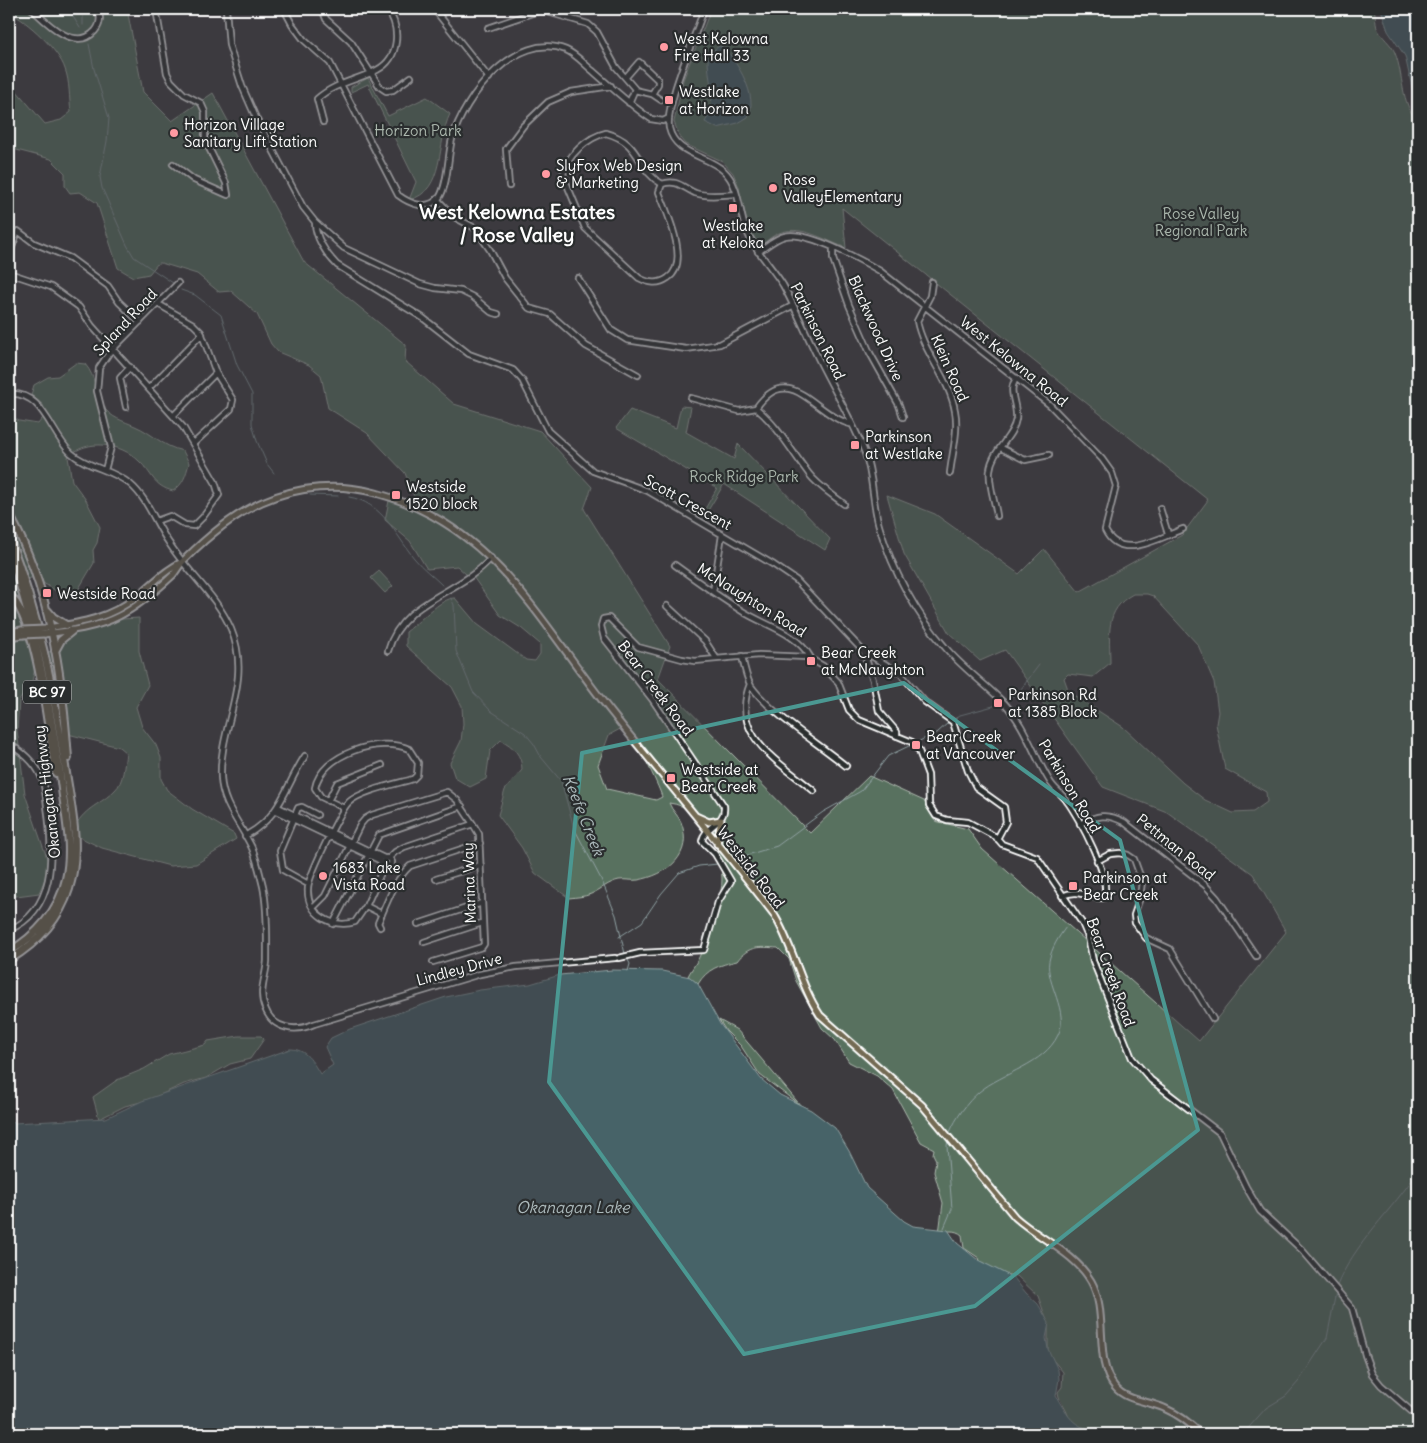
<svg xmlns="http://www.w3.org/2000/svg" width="1427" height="1443" font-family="Delius,sans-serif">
<rect width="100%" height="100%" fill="#3d3b3f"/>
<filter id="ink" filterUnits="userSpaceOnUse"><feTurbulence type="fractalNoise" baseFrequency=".02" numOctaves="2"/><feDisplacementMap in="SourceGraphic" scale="10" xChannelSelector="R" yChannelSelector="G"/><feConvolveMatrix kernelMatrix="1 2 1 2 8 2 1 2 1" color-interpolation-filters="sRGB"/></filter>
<g filter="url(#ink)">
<!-- green -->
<path fill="#59715e" stroke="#acb8ae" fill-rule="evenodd" d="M9 9H127L143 92 172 121 213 93 304 262 406 345 405 361 454 404 540 431 592 487 584 509 670 646 658 679 810 833 869 776 924 801 935 821 968 829 982 849 1199 1041 1286 932 1253 874 1167 812 1103 787 1005 650 980 661 949 633 904 554 887 495 935 514 1019 574 1044 549 1079 592 1182 535 1208 500 842 208 846 248C813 235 786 215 758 250L741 208 739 187 733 173 722 161 685 144 680 138 674 122 683 80 711 9H1374C1376 15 1375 22 1377 28 1381 37 1392 44 1395 53 1404 76 1400 102 1418 122V1434H1084L1069 1421C1069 1410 1059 1403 1058 1392L1062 1387 1063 1372 1048 1354V1324L1038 1296 1017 1276 1006 1275 981 1264 979 1258 964 1248 962 1235C955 1229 947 1231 939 1233L943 1203 934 1172 936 1160 933 1154 934 1149 921 1142 893 1090 877 1076 849 1062 835 1040 822 1028 796 981 789 959 778 948C759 947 749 945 737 961 719 965 707 969 698 984L688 976C692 968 699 960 701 952 703 948 703 942 704 937 710 919 723 898 722 878 721 847 704 807 669 803 672 811 678 815 681 822 694 855 667 875 638 880 632 881 625 879 619 880 609 882 600 890 591 894 584 897 576 897 569 898L535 873 522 848 498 815 505 790 522 770C522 755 513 746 501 740L490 751 486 779 470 787 455 778 450 763 461 741 463 724 462 706 452 687 406 646V632C417 624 442 597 455 598L477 624 526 660 535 661 540 654V644L521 628 500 615 471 574 467 575 457 566 427 569 410 541 385 520 390 496 418 507 405 473 367 433 328 408 321 375 309 365 278 352 271 344 257 314 231 291 219 292 197 274 161 263H158L149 274 133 277 118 268 97 203 80 192 70 193 65 186V173L51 159 9 148V82L45 124 61 120 71 112C69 98 70 82 65 69 59 50 27 21 9 12ZM1133 594H1147L1153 596 1198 645 1214 682 1218 712 1216 724 1225 769 1266 792 1267 802 1253 812 1233 813 1205 800 1183 783 1123 727 1069 692 1064 678 1068 674 1093 677 1110 663C1110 634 1104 610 1133 594ZM622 728C626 731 632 733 634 738 639 745 661 791 662 797L656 800 607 789 598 765 609 735Z
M368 78 388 116 427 97 450 114C436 142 446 191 409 200L416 182 368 84 351 92V87Z
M76 363 85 364C97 378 94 392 103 406 110 418 124 421 135 426 154 434 161 446 183 451L189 463C186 475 183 485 173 491 153 486 153 474 139 461 121 443 87 438 68 457L72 481 86 500 100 527 97 543 93 550 94 563 78 590 66 597 35 578H30L27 583 37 661 32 681 19 701 17 730 25 794 50 867 39 893 9 897V415L19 421 38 424 46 414 43 405 31 395 34 385 48 377 58 376Z
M681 406 691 407 686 432 734 459 738 444 830 539 825 550 724 484 704 517 701 516 717 488 616 428 630 410 676 428Z
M379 571 393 586 385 593 371 578Z
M139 618V651L148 685 136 707 142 727 156 745 161 758V779L167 790 192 809 234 834 236 839 196 864 170 866 102 848 75 835 74 827C88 805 99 806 115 790 124 782 124 764 126 753L119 747 52 730 44 658 65 634 89 621Z
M719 1020 737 1030 801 1106 760 1075 741 1046 726 1031Z
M239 1036H261L264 1039 250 1059 230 1064 206 1078 184 1084 149 1100 125 1106 99 1119 93 1097 117 1080 144 1069 169 1054 205 1045 208 1041Z"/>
<!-- water -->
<path fill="#466467" stroke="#90a2a4" d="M1381 9H1418V102L1413 92 1405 56 1388 31Z
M719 46 724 47C737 63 759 96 748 117L738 123 717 128 705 122C718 102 708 81 708 59L710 53Z
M612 970 662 971 690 977 698 984 720 1024 761 1079 780 1095 811 1110 835 1128 849 1151 867 1188 904 1221 913 1226 948 1230 957 1243 978 1260 1014 1278 1026 1293 1038 1304 1049 1323 1046 1338 1048 1349 1058 1370 1059 1379 1056 1396C1073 1426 1076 1427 1109 1434H9V1120L14 1123 106 1118 142 1101 290 1049C306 1049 312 1061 320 1074L333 1065 325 1047 331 1038 350 1029 446 997 480 990 530 984 560 975Z"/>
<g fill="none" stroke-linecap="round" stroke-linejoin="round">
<!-- stream -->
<path stroke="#90a2a4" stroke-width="1" d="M64 9 72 15 80 28
M83 9V25
M89 44 94 69 109 118 107 141 100 177 102 188 127 245 134 257 173 283
M181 290 195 295 221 315 237 365 252 394V424L257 441 267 464 274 473
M310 495 338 496
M349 497C382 502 395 534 414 558 422 568 433 576 442 585
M451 598 454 605 456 651 473 692 491 711 525 733 534 744 541 757 561 781 574 828 601 879 616 915 625 954
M1004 703 1021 689 1039 665
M953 720 960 715 1001 704
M915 743 937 733 949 722
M734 859 777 846 823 812 861 791 888 756 911 745
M619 937 642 922 661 894 679 873 699 866 718 864
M628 960 630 964 628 971
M950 1132C956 1118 967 1102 979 1092 1003 1072 1044 1065 1058 1035 1070 1012 1045 983 1049 961 1052 947 1058 938 1066 927
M944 1228 952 1209 947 1146 948 1139
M1336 1288C1354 1243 1392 1211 1418 1171
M1243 1434 1266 1408 1286 1396 1299 1381 1327 1338 1336 1292"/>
<!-- minor casing -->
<g stroke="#fff" stroke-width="8">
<path id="minor" d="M32 9C46 22 75 53 95 31 101 24 101 17 98 9
M156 9 167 73 171 81 184 94 201 103 205 112V140L226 183 228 195 194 180 173 164
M226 9 229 45 242 86 256 118 303 207 315 222 344 248 420 284 435 288 461 291 473 297 491 312 498 314
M284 9 292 24 304 40 330 63 398 195C410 204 427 211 439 198 448 186 448 154 452 139 464 97 516 30 566 50 576 54 584 64 593 71 611 87 630 105 651 119L663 121 669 118
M324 9 323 11 326 19 351 42 380 87 386 91 393 90 411 77
M434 9 489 78
M704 9C696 35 665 103 669 128 675 155 707 155 724 171 738 184 739 207 744 224 752 248 770 264 783 285 796 309 807 336 819 360 834 391 853 421 865 453 874 478 872 505 880 529 893 571 916 614 945 647 962 668 986 684 1005 704 1025 725 1034 756 1049 780 1053 788 1061 793 1066 800 1078 815 1114 882 1103 898 1087 899 1081 888 1062 896
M666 11 668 9
M488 28 541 10 588 24 597 32 616 67 635 89 629 103
M626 77 639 62 658 80V84L652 94 661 100
M635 90 652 94
M323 122 317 99C334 83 358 80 377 70 400 58 401 27 387 9
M606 133C643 143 635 169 662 184L659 192C667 213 691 263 668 278 658 285 649 283 639 278L585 228 563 175C566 156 588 137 606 133Z
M662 184C677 179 682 187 695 193 707 197 723 195 736 194
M509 186 506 149 523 126 548 102 571 92 611 86
M437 199 454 217 475 228 490 250 505 278 529 308 550 314 586 346 638 375
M315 222C315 237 326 254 337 265L423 318 469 354 513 370 522 380 548 431 593 471 648 491 774 565 796 580 863 651 900 673 925 702 953 722 968 771 976 787 1004 807 1006 822 997 839
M833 248V259L849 305 870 353 899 405 903 417
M758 252C766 247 775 238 785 236 806 230 861 260 880 271L1050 405 1102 459 1112 473 1116 486 1105 530C1120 562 1159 538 1183 529
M9 255 18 231 34 243 70 258 108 286 119 302 140 322
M9 273 51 287 79 307 92 326 183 427 215 482 219 495 203 517 194 526 185 525 170 516 156 521
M578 278 611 330 627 340 659 345 686 349 720 344 792 306
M932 282 930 296 917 321C923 353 950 379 955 411 959 430 952 454 950 473
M158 304 193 324 201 332 216 373 233 400 231 409 193 444
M149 388 202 334
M9 394C43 391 50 433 71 453 88 468 112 469 130 484 148 499 155 523 169 543 188 573 217 596 231 629 253 682 219 725 221 777 222 805 241 824 252 848 257 860 260 874 263 886 268 909 267 938 267 961 266 977 258 992 265 1008 273 1030 296 1032 314 1024L480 974 516 967 615 958
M691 398 739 411 756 408C778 426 792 452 809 474 818 486 833 495 844 504
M126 407 120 378 130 367
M756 408C789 360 814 414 850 424
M173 416 216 373
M1001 448 1025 460 1049 455
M105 470 111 447 97 391 99 368 109 353 178 283
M1160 508 1168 534
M997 516C995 501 988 484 990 470 992 450 1013 438 1016 419 1018 404 1006 390 1017 378
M675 565C697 581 719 597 742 611 766 626 796 632 811 658
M713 592 722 535
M667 606 705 641 716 658
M388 651C402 599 459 595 491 558
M864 653 873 680 879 711 897 732V736
M742 656C744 666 746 677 751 686 772 715 818 743 846 766
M750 684C729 736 780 762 814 791
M9 744C22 752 34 761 41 776 46 787 46 801 48 813 53 855 56 910 9 930
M328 801 337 783 382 765
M278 807 384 858
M344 808 321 797 315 788C321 754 380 736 409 749L418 763 417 775 413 779C396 784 361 791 349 802 340 811 308 877 308 888 306 914 332 929 355 922L366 906 384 866
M276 811 379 860 384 866 389 867 392 862 390 859 386 858 382 863
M1080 824C1097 815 1107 813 1124 822L1205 885 1217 898 1256 956
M245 836C282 816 284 788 305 756
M389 858 395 852 404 847 473 824 479 834 484 944 482 947 433 962
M1097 861 1110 854 1120 853 1128 855 1134 859 1142 881 1140 898 1134 915 1135 923 1146 938 1170 949 1213 1019
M436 879 481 865
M308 884 283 870 280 851 298 808 302 807 317 815
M366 906 382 914
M314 907 325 896 360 825 365 819 372 815 447 792 457 800 473 824
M333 924 379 835 462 806
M418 924 482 903
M380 927 378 923C386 905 395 879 410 866L480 843
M424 942 482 923
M619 958 640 953 704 950 718 902 731 881 715 854 702 841C705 825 726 824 724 806L652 699 604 638 601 626 603 619 609 618 638 647 682 659 695 661 759 655 807 657 823 666 838 682 849 710 859 720 912 742 919 751 928 775 929 805 936 816 947 820 968 822 996 837 1002 844 1037 857 1082 923 1088 937 1093 961 1132 1058 1151 1080 1220 1133 1246 1187 1260 1211 1302 1250 1352 1308 1365 1355 1372 1374 1381 1385 1418 1417"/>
</g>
<!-- major casing -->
<g stroke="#fff" stroke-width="9">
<path id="major" d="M47 628C80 623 109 619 136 597 152 585 164 570 182 562
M9 632 22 630
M44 634C70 631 96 628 119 616 139 606 157 590 173 575 177 570 180 564 185 559 207 537 233 515 262 502 298 486 339 483 376 493 495 525 540 623 612 713 665 780 721 845 773 913 794 946 799 984 820 1015L922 1105 1015 1217C1038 1238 1075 1253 1091 1281 1109 1312 1093 1361 1115 1387 1126 1401 1149 1401 1164 1408 1178 1414 1190 1423 1201 1434
M9 637 23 635
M696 816 709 822 721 820
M717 844 721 820"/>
</g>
<!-- highway casing -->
<g stroke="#fff" stroke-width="10">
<path id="highway" d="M9 514C50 588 62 674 68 758
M9 537C39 617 54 689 66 773 72 811 81 851 69 889 59 921 37 943 9 960
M9 551C36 629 51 707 62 789 66 819 73 849 66 879 59 911 36 936 9 952
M9 595C38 618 48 734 56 773
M48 611 53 617 66 625
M55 651 61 640 72 631"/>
</g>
<!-- minor -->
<use href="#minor" stroke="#2a2d2e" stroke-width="4.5"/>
<!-- major -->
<use href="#major" stroke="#736b52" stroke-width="5"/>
<!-- highway -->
<use href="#highway" stroke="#736b52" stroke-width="6"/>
<!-- major-bridge casing -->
<g stroke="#fff" stroke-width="9" stroke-linecap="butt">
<path id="major-bridge" d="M22 630 45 629
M23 635 44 634"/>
</g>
<!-- major-bridge -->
<use href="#major-bridge" stroke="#736b52" stroke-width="5"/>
</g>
</g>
<!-- marked area -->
<path d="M0 0H1427V1443H0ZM904 683 1120 840 1198 1130 975 1306 744 1354 549 1082 582 753Z" fill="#3d3b3f" fill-opacity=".55" fill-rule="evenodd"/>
<path fill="none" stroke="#4b9892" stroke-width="4" stroke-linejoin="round" d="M904 683 1120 840 1198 1130 975 1306 744 1354 549 1082 582 753Z"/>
<!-- markers -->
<g fill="#ff9aa2" stroke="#2a2d2e" stroke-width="2">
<circle cx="664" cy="47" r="5"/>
<rect x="664" y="95" width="10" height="10" rx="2.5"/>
<circle cx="174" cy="133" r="5"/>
<circle cx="546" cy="174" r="5"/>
<circle cx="773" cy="188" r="5"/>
<rect x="728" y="203" width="10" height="10" rx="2.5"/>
<rect x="850" y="440" width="10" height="10" rx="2.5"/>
<rect x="391" y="490" width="10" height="10" rx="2.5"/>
<rect x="42" y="588" width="10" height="10" rx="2.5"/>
<rect x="806" y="656" width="10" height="10" rx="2.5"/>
<rect x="993" y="698" width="10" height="10" rx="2.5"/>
<rect x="911" y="740" width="10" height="10" rx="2.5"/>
<rect x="666" y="773" width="10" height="10" rx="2.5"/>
<circle cx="323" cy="876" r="5"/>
<rect x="1068" y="881" width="10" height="10" rx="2.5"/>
</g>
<g text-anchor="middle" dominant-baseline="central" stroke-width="4.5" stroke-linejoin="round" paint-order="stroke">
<!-- shield labels -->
<rect fill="#2a2d2e" stroke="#bfc0c0" stroke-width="1" x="23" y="680.5" width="48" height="23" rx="4"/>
<g font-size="14" font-weight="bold" fill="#fff">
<text x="47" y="692">BC 97</text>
</g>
<!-- poi labels -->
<g font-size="15" fill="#fff" stroke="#2a2d2e" text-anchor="start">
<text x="674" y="38">West Kelowna<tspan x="674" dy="17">Fire Hall 33</tspan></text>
<text x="679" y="91">Westlake<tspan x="679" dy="17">at Horizon</tspan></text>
<text x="184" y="124">Horizon Village<tspan x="184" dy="17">Sanitary Lift Station</tspan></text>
<text x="556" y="165">SlyFox Web Design<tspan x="556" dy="17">&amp; Marketing</tspan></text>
<text x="783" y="179">Rose<tspan x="783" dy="17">ValleyElementary</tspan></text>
<text x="733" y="225" text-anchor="middle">Westlake<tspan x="733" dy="17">at Keloka</tspan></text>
<text x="865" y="436">Parkinson<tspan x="865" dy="17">at Westlake</tspan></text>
<text x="406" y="486">Westside<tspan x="406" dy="17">1520 block</tspan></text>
<text x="57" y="593">Westside Road</text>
<text x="821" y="652">Bear Creek<tspan x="821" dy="17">at McNaughton</tspan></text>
<text x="1008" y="694">Parkinson Rd<tspan x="1008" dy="17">at 1385 Block</tspan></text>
<text x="926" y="736">Bear Creek<tspan x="926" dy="17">at Vancouver</tspan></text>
<text x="681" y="769">Westside at<tspan x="681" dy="17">Bear Creek</tspan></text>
<text x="333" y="867">1683 Lake<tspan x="333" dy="17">Vista Road</tspan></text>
<text x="1083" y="877">Parkinson at<tspan x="1083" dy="17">Bear Creek</tspan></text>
</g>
<!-- park labels -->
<g font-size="15" fill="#acb8ae" stroke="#2a2d2e">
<text x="418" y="130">Horizon Park</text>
<text x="1201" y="213">Rose Valley<tspan x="1201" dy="17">Regional Park</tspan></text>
<text x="744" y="476">Rock Ridge Park</text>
</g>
<!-- street labels -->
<g font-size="15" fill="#fff" stroke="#2a2d2e">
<text transform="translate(125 322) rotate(-47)">Spland Road</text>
<text transform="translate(876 328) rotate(66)">Blackwood Drive</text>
<text transform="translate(818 331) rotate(64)">Parkinson Road</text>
<text transform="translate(1014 361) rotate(39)">West Kelowna Road</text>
<text transform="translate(950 368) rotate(66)">Klein Road</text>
<text transform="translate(688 502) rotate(29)">Scott Crescent</text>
<text transform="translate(752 600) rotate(32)">McNaughton Road</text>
<text transform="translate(656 688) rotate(53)">Bear Creek Road</text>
<text transform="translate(1070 786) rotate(59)">Parkinson Road</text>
<text transform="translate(47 792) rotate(-97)">Okanagan Highway</text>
<text transform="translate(1176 847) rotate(39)">Pettman Road</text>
<text transform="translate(751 867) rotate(52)">Westside Road</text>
<text transform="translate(469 883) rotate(-92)">Marina Way</text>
<text transform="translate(459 969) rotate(-15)">Lindley Drive</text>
<text transform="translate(1111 972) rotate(70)">Bear Creek Road</text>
</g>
<!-- water labels -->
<g font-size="16" font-style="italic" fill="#acb9bb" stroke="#2a2d2e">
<text transform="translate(584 815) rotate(68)">Keefe Creek</text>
<text x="573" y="1207">Okanagan Lake</text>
</g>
<!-- district labels -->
<g font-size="20" font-weight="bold" fill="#fff" stroke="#2a2d2e">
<text x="517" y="211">West Kelowna Estates<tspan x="517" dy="23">/ Rose Valley</tspan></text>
</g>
</g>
<!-- margin -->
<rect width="1427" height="1443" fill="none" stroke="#2a2d2e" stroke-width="30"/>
<rect x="15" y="15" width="1397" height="1413" fill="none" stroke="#fff" stroke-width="2" filter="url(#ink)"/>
</svg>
